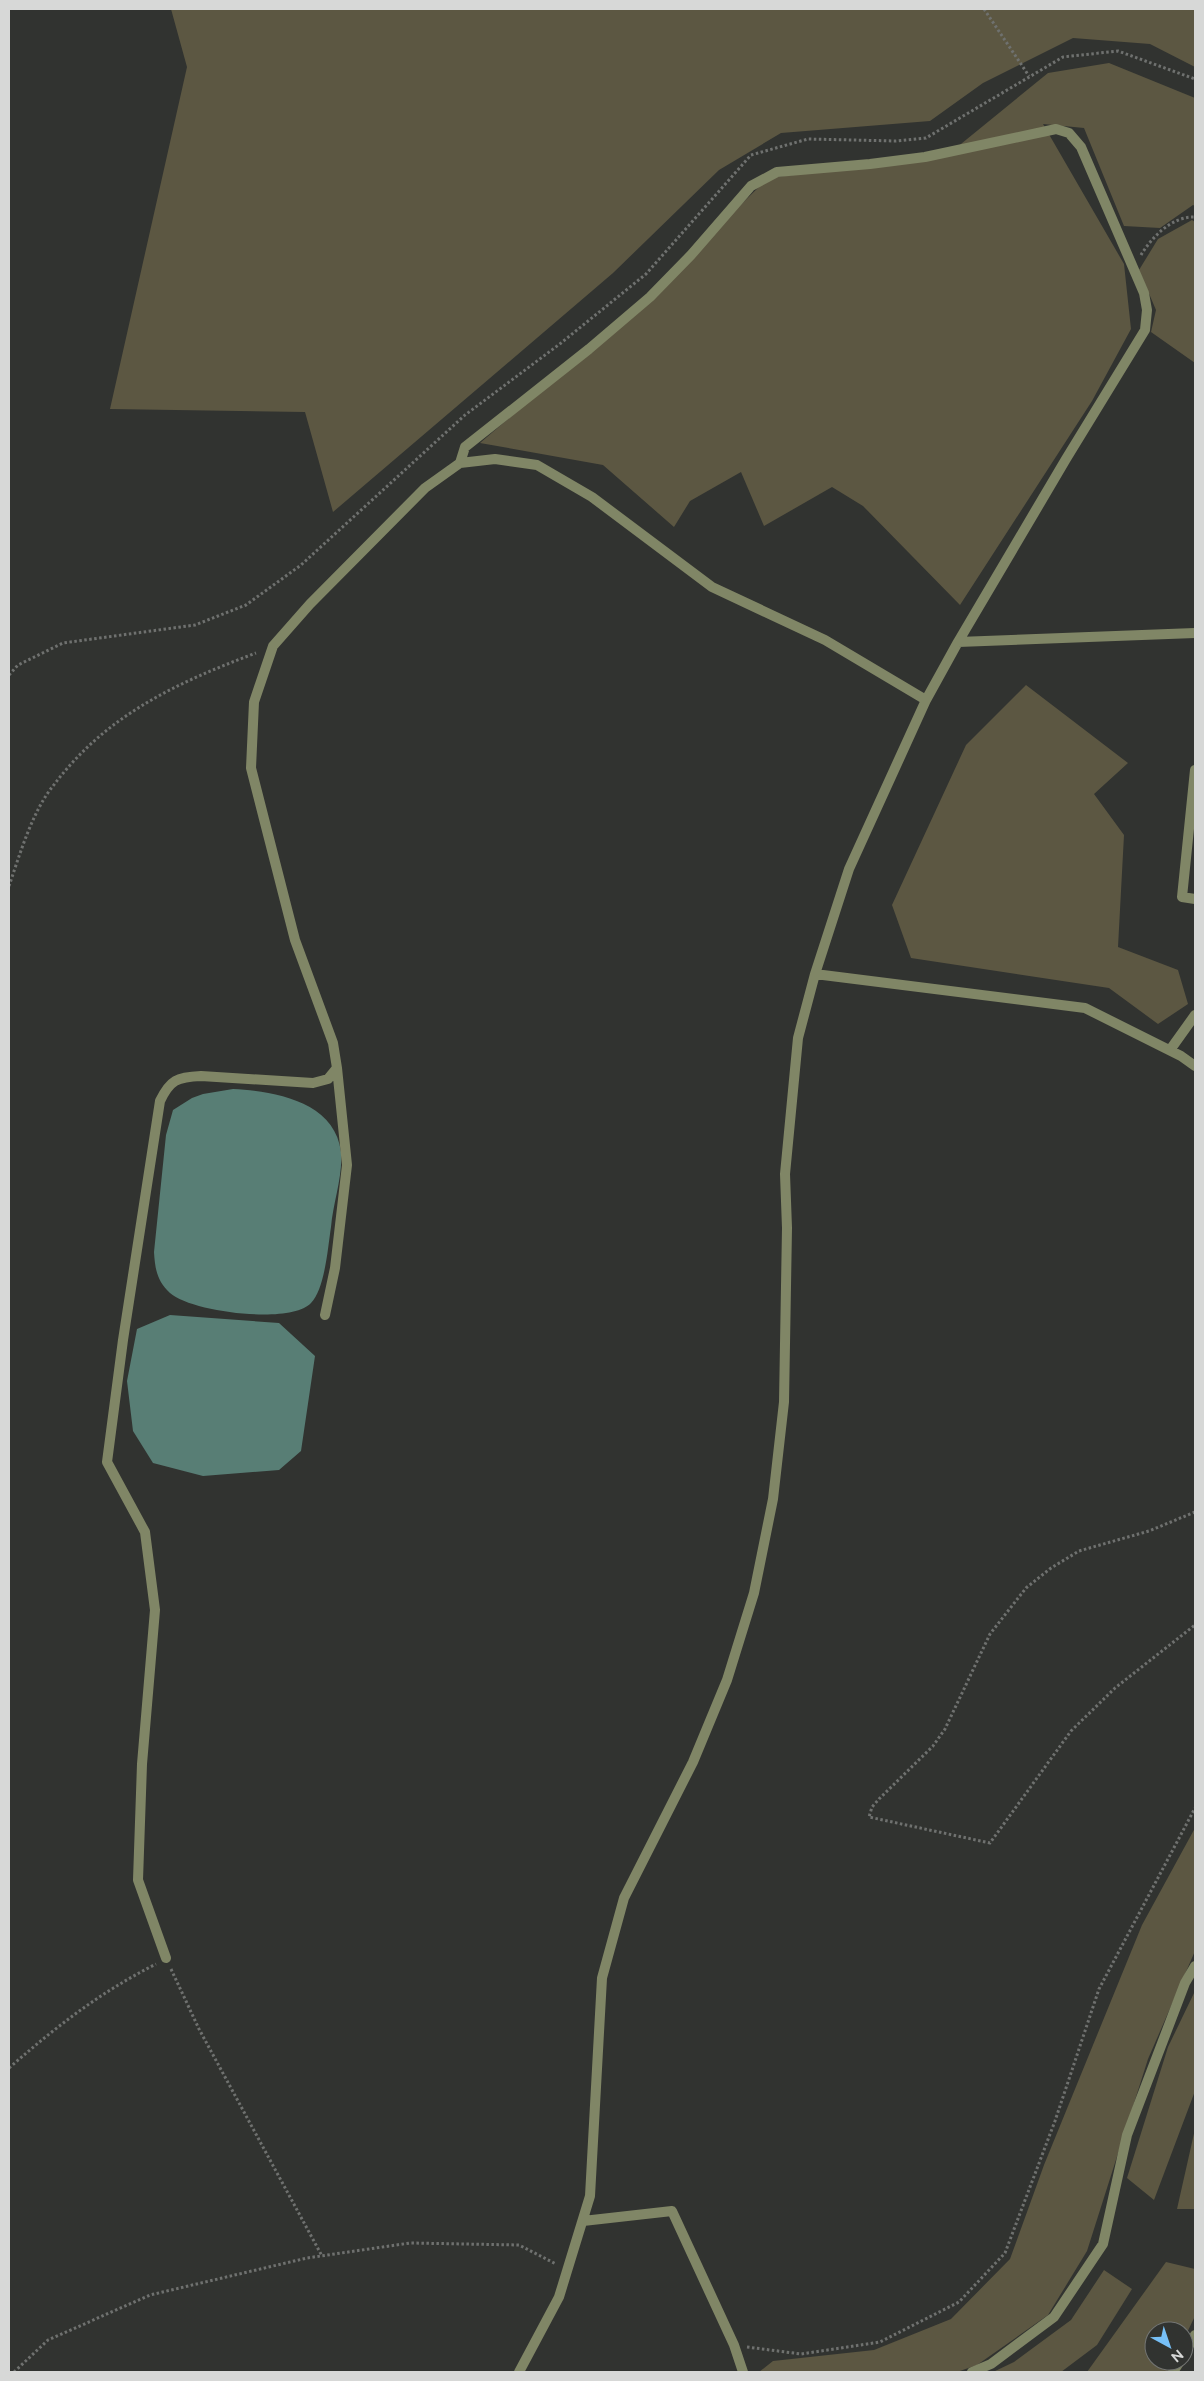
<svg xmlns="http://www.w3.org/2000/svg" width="1204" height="2381" font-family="Raleway,sans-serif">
<rect width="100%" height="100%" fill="#313330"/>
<!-- green -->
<path fill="#5c5742" d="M171 9H1195V67L1150 44 1073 38 983 83 930 121 781 133 719 170 613 273 333 512 305 412 110 409 187 67Z
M1109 63 1195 98V206L1193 205 1160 228 1124 226 1084 128 1043 124 1124 264 1131 329 1092 401 960 605 863 506 832 487 764 526 741 472 690 501 674 527 603 465 480 443 624 319 768 178 867 166 956 148 1048 73Z
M1192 220 1195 222V363L1151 332 1156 310 1139 270 1158 239Z
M1026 685 1128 763 1094 794 1124 835 1118 947 1178 970 1188 1004 1158 1024 1109 988 911 958 892 905 966 745Z
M1195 1828V1951L1148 2059 1087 2251 1048 2315 977 2365 957 2372H759L773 2361 874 2350 951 2319 1010 2259 1044 2165 1142 1925Z
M1195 1991V2091L1154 2200 1127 2178 1168 2047Z
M1195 2129V2209H1177Z
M1166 2262 1195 2269V2316L1184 2339V2331H1154V2361H1173L1168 2372H1087Z
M1104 2270 1132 2289 1097 2345 1061 2372H993L1014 2362 1071 2320Z"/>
<!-- water -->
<path fill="#587e75" d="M233 1089C273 1091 335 1101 341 1152 343 1176 333 1203 331 1227 328 1246 325 1289 311 1303 291 1325 191 1312 170 1293 157 1281 155 1269 154 1252L166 1135 173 1110 192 1098 203 1094Z
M170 1315 279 1323 315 1356 301 1451 279 1470 203 1476 153 1463 133 1431 127 1381 137 1329Z"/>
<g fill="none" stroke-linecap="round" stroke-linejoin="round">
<!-- path -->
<path stroke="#6f716f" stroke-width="3" stroke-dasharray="2.5 2.5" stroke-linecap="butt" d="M984 9 1029 76
M1141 255C1152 237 1172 216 1195 217
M9 675 18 665 63 643 195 625 246 605 301 565 465 415 561 343 646 274 751 155 808 139 896 141 926 138 1063 57 1118 51 1195 79
M9 886C20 854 32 812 53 786 106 715 176 683 256 653
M1195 1512 1149 1531 1079 1551 1051 1568 1026 1588 990 1634 945 1729 933 1746 879 1799 872 1807 869 1817 990 1843 1071 1731 1115 1688 1195 1625
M171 1969 199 2029 322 2256
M9 2068C57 2026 99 1993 156 1964
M747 2347 801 2354 880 2342 959 2302 1005 2253 1055 2121 1099 1989 1195 1808
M14 2372 48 2340 150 2295 307 2258 410 2243 519 2245 556 2264"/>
<!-- service -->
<path stroke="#808666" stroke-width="10" d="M460 463 465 447 589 349 650 297 691 255 751 186 777 172 870 164 925 157 1056 129 1069 133 1081 147 1144 293 1147 310 1145 330 1066 459 958 642
M1195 770 1182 897 1195 899
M815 974 849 869 926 700 958 642 1195 633
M1170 1050 1195 1015
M325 1315 335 1268 347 1165 337 1068
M166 1958 138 1880 142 1764 155 1610 145 1532 107 1462 123 1340 160 1101C170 1080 177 1077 201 1076L313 1083 328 1079 337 1068 333 1043 295 940 251 768 254 702 273 646 310 604 425 488 460 463 495 459 537 465 592 497 712 587 825 640 926 700
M583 2221 672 2211 734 2345 743 2372
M1184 2354 1195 2335
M519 2372 559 2297 590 2196 602 1978 624 1898 693 1762 727 1680 754 1593 773 1499 784 1402 787 1228 785 1174 798 1038 815 974 1085 1008 1181 1056 1195 1066
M972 2372 991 2364 1054 2317 1103 2244 1127 2135 1185 1983 1195 1966
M1173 2372 1180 2361"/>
</g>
<!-- border -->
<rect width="1204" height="2381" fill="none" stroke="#d7d8d7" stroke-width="20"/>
<!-- north arrow -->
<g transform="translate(1169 2346) rotate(140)"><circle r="24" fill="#313330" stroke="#737573"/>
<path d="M0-4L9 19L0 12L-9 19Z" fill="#77c0f7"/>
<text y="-8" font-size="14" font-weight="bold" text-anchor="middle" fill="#d7d8d7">N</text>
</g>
</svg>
